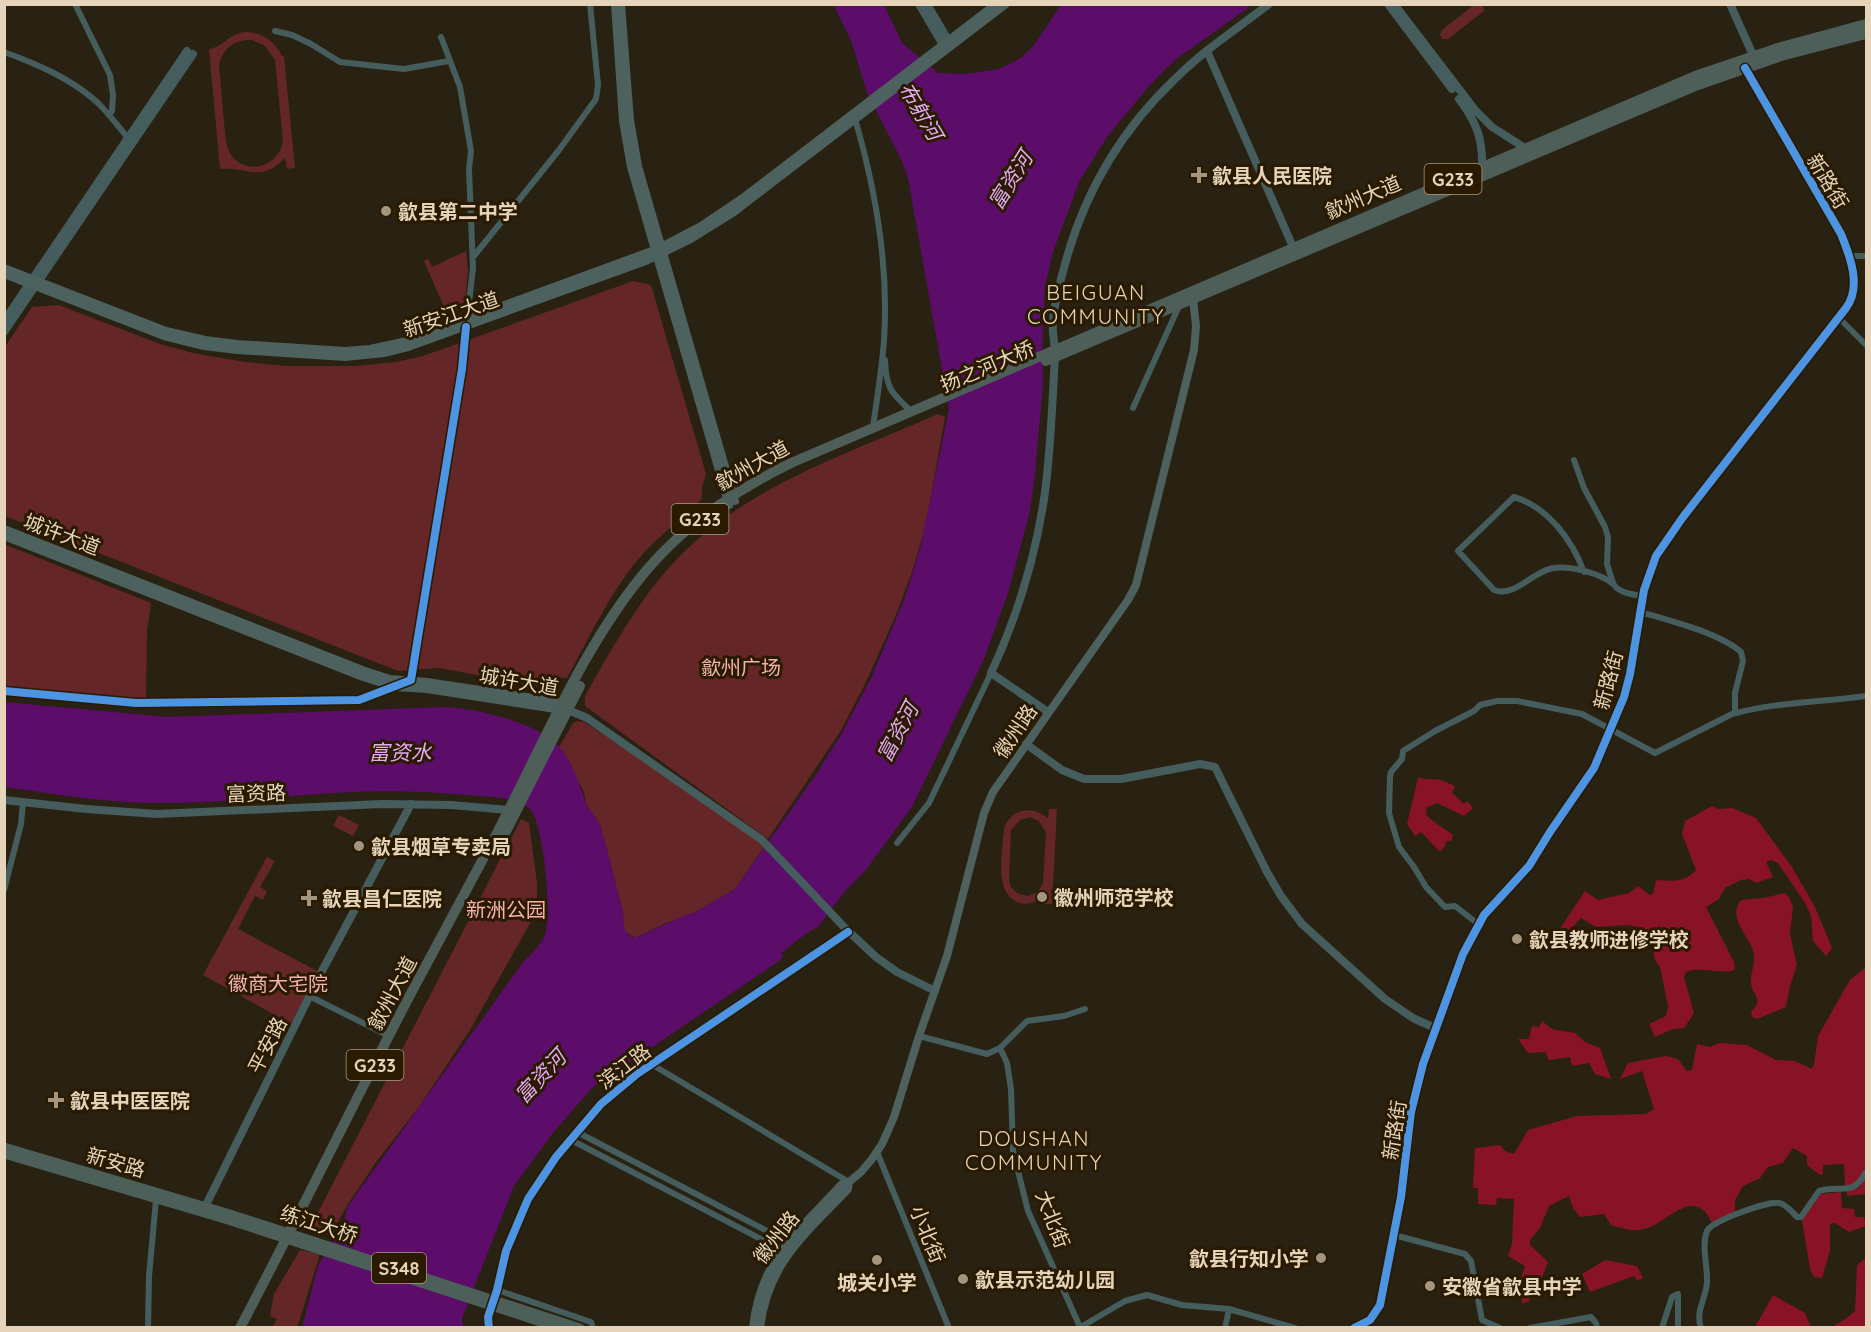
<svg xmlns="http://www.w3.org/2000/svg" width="1871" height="1332" font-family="Quicksand,'Noto Sans SC',sans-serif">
<rect width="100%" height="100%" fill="#292112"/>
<!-- green -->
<path fill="#652628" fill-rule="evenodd" d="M1475 4 1483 5 1484 11 1448 39H1442L1440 34 1442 30Z
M244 32C261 32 274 40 282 56H284L295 168 287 169 285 158C260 184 248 166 220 169L209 49C221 48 228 35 244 32ZM252 40 265 46 275 60 283 142C280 153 274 162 263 165 249 170 233 163 228 149 225 141 225 130 224 122 222 103 221 84 219 66 222 48 235 39 252 40Z
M466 251 468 270 465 305 457 310 454 309 452 304 444 307 424 261 428 259 432 267Z
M633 281 651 285 706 474 702 487V499C682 518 660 535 641 556 610 592 590 637 567 678L553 677 537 686 439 668 398 671 5 516 4 348 32 307 59 305 160 344 193 353 245 362 286 366H355L396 362 423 356Z
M938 414 945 417 926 525 912 572 896 615 865 684 840 732 768 839 585 706V696C614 645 643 591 686 550 755 483 852 452 938 414Z
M4 544 151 603 147 631 146 699 143 701 5 687Z
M578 721 584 722 634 754 761 842 764 847 735 889 692 914 666 923 635 938 624 931 623 912 600 825 586 804 584 792 559 747 573 723Z
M1049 809H1057L1052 904H1043V898C1036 902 1028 905 1020 903 992 895 1003 849 1004 828 1012 808 1032 805 1048 818ZM1030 817 1039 821 1046 833 1043 883 1038 892 1028 896 1018 894 1011 887 1009 881 1011 830 1020 820Z
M339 815 359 825 353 836 333 826Z
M521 819 529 823 537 883V911L470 1030 421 1104 377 1161 348 1204 330 1236 310 1228Z
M267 857 275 861 260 887 267 891 263 900 255 896 238 929 319 972 291 1024 203 975Z
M300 1250 320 1254 299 1322 297 1327H273L277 1319 270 1316 274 1294Z"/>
<!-- forest -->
<path fill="#881327" d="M1418 778 1441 780 1455 786 1452 793 1464 804 1467 801 1473 808 1464 816 1437 803 1427 807 1426 814 1430 819 1453 835 1452 840 1446 842 1445 846 1440 852 1421 832 1415 836 1407 824Z
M1712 806 1719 809 1732 808 1756 818 1792 867 1815 907 1832 948 1826 956 1813 941 1811 916 1805 903 1778 863 1771 860 1766 862 1773 877 1756 883 1749 879 1741 880 1725 888 1719 899 1706 907 1734 962 1735 970C1719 975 1702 966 1686 972L1684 977 1694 1013 1684 1028 1673 1029 1655 1037 1649 1024 1666 1016 1668 1006 1660 967 1655 960 1651 941 1645 929 1629 925 1596 927 1581 918 1568 932 1561 927 1585 891 1598 900 1629 893 1638 886 1650 895 1653 894 1656 880C1671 881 1685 883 1696 870L1682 834 1685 821Z
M1785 893 1789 897 1793 907 1790 934 1797 965 1790 986 1786 1007 1757 1019 1752 1017 1751 1012C1765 998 1752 997 1751 983 1750 974 1755 965 1754 955 1751 936 1726 919 1741 900L1763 898Z
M1866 967V1166L1856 1185 1845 1186 1844 1164 1823 1165V1174L1820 1175 1807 1165V1156L1793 1148 1783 1163 1768 1167 1760 1178 1743 1186 1735 1200V1212L1712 1223C1707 1212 1702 1205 1688 1206 1656 1218 1653 1240 1611 1225L1604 1214 1580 1217 1573 1208 1569 1196 1549 1206 1540 1228 1530 1240V1245L1548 1262 1540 1283 1533 1281 1529 1302 1522 1303 1519 1284 1525 1266 1508 1256 1512 1244 1514 1199 1497 1198 1496 1205 1478 1204V1188H1473L1475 1148 1500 1145 1505 1151 1514 1154 1528 1130 1577 1116 1646 1114 1654 1109 1642 1071 1620 1079 1628 1063 1666 1056 1678 1059 1687 1071 1692 1070 1697 1044 1710 1047 1719 1043 1747 1045 1776 1060 1795 1061 1812 1069 1814 1064 1818 1036 1850 980Z
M1542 1021 1552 1029 1575 1033 1585 1042 1600 1048 1611 1079 1595 1074 1589 1063 1572 1066 1570 1057 1549 1060 1545 1052 1528 1053 1518 1039H1529L1532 1026 1539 1027Z
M1866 1176V1194L1847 1196V1191L1859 1188Z
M1841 1192 1842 1208 1854 1209 1855 1217H1863L1866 1220V1226L1849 1232 1835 1223 1830 1224V1251L1822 1278 1814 1277 1810 1269 1802 1220 1821 1194Z
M1866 1257V1327H1832L1847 1318 1855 1311 1857 1266Z
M1605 1260 1637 1266 1643 1278 1637 1281 1634 1276 1590 1292 1582 1274Z
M1773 1295 1805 1313 1811 1327H1755Z"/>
<!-- water -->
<path fill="#5b0d69" d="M834 5H884L902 43 938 73 966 74 999 69 1021 58 1034 45 1061 5H1252L1175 60 1149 86 1107 137 1079 182 1053 252 1045 286 1042 350 1043 385 1034 484 1029 515 1009 590 984 659 912 807 865 871 845 891 819 926 807 933 781 953 783 957 779 961 592 1088 552 1134 514 1186 462 1318 463 1327H302L318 1266 344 1221 348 1206 521 965C528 956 540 947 544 937 553 918 544 821 529 808 513 796 486 797 467 795 430 792 392 790 354 792 285 795 218 804 149 803 101 802 53 794 5 787V702L168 717 444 707C475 708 543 723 562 750 574 766 580 786 586 804 589 811 596 816 599 823 609 850 614 880 622 908 625 921 620 933 635 938L690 913 692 914 735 889 817 773 842 733 871 678 904 600 920 549 949 409 908 178 901 159 867 93 852 43Z"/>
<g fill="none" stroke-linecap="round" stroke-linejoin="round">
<!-- minor -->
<path stroke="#455e5d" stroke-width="6" d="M75 4 110 75 113 95 112 111 109 115
M275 31 292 35 311 44 340 62 404 69 449 61
M441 37 460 87 471 151 469 169 473 268 467 320
M4 52C37 64 72 79 98 103 109 114 118 126 128 138
M855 119C876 191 889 266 884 340 882 369 877 398 873 427
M474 256 559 150 596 99 598 85 590 4
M1849 256H1866
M1838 317 1866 345
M885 360C886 388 891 393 911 411
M1133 408 1179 306
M1574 460 1584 488 1605 527 1608 537 1607 564 1613 583
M1584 572C1572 540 1548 507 1514 497L1458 551 1494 590C1515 598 1534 570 1554 568 1571 566 1600 573 1613 584 1619 589 1613 586 1620 590 1626 594 1635 595 1643 596
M1640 612C1669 620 1719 633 1741 652L1743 661 1735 693V713
M407 682 411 680 417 651 462 369 466 327
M4 691 136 703H167L359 700 395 687
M897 843 929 803 991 673
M4 890 21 824 23 802
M1478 924 1455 906 1445 907 1426 887 1414 867 1399 847 1396 837 1389 813 1390 777 1391 772 1402 759 1403 751 1435 731 1474 711 1480 705 1497 701H1517L1582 714 1655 753 1732 714C1776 702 1822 702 1866 696
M309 996 389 1036
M919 1036 987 1054 1000 1048 1027 1021 1064 1016 1085 1009
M1000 1048 1007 1063 1011 1089 1013 1151 1028 1211 1080 1327
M651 1064 849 1182
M577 1132 792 1244
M571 1140 786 1252
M877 1152 949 1328
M1394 1235 1465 1254 1471 1261 1482 1320 1500 1328
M497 1290 591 1322 593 1328
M148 1328 149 1276 156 1200
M1079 1328 1125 1301 1147 1295 1182 1305 1229 1309 1295 1328
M1225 1328 1229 1309
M1354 1328 1370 1320 1380 1305 1401 1197 1411 1112 1423 1064 1463 954 1484 915 1529 866 1550 832 1594 768 1624 697 1630 674 1644 590 1656 556 1683 517 1846 308C1862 287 1850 256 1841 234L1745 68
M1530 1328 1591 1317 1596 1323 1597 1328
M1662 1328 1672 1297 1678 1294V1328
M1701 1328C1695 1311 1706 1299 1707 1282 1708 1267 1701 1247 1707 1231 1711 1221 1768 1201 1779 1203 1786 1204 1792 1212 1797 1217H1801L1819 1191C1843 1184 1852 1198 1866 1172"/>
<!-- tertiary -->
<path stroke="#455e5d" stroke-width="8" d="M919 4 946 50
M927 4 951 45
M1388 4 1452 89
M1394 4 1475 110 1492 127 1525 148
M1730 4 1753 55
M1207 51 1293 247
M1459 99C1476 121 1483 139 1482 166
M4 321 187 51
M4 332 193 54
M1055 349C1054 341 1052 331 1053 322 1054 304 1059 286 1064 268 1083 195 1121 130 1176 78 1204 50 1238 28 1269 4
M568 710 587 718 762 840 845 928 876 957 897 972 935 991
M1048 712 991 673C1016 619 1035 558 1044 499 1051 452 1052 404 1055 357
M1026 744 1062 770 1084 779H1121L1200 764 1215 767 1267 872 1281 896 1302 924 1385 999 1413 1018 1435 1028
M4 800 86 809 157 814 382 804 451 805 509 810
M205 1207 322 971 411 804
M489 1328 488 1317 497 1290 506 1251 528 1199 556 1157 601 1104 637 1074 848 932"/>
<!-- secondary -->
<path stroke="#4d625e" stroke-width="8" d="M615 4 623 121 631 167 729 505
M621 4 630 120 638 166 735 501
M4 268 166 331 205 340 237 344 345 351 370 349 407 341 657 249 701 226 744 197 996 4
M4 274 164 336 204 346 237 350 345 357 384 353 408 347 646 261 689 240 734 212 1006 4
M4 529 365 671 390 679 427 682 546 700 563 704 566 707
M4 536 363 677 395 687 427 689 562 710
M753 1328C760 1259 799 1231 842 1184L849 1182 861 1172 872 1159 882 1144 894 1117 919 1036 947 956 984 813 993 792 1128 600 1136 585 1194 350 1196 326 1193 299
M760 1328C768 1262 806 1234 848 1189L849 1182"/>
<!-- primary -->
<path stroke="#4c5f59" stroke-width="9" d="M4 1147 230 1214 580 1328
M4 1154 228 1220 559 1328"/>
<!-- trunk -->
<path stroke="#4e5e58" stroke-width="10" d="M1046 361 1698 85 1781 56 1866 34
M496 851 580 686
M240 1328C298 1218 352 1106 409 997 439 941 469 886 498 831 544 743 582 648 645 572 685 524 736 490 791 463L1695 76 1778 48 1866 24"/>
<!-- cycleway casing -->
<g stroke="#291a00" stroke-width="11">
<path id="cycleway" d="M4 691 136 703 359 700 411 680 462 369 466 327
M489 1328 488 1317 497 1290 506 1251 528 1199 556 1157 601 1104 637 1074 848 932
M1354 1328 1370 1320 1380 1305 1401 1197 1411 1112 1423 1064 1463 954 1484 915 1529 866 1550 832 1594 768 1624 697 1630 674 1644 590 1656 556 1683 517 1846 308C1862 287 1850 256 1841 234L1745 68"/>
</g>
<!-- cycleway -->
<use href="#cycleway" stroke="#4d94e3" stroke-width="8"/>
</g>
<!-- markers -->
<g fill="#a3957f" stroke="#291a00" stroke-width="2">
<path d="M1196 166h6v6h6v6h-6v6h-6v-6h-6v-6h6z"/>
<circle cx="386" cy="211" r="6"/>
<circle cx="359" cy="846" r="6"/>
<circle cx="1042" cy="897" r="6"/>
<path d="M306 889h6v6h6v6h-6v6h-6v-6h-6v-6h6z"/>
<circle cx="1517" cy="939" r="6"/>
<path d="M53 1091h6v6h6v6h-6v6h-6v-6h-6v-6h6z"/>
<circle cx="1321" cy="1258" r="6"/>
<circle cx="877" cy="1260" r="6"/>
<circle cx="963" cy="1279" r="6"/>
<circle cx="1430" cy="1286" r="6"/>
</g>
<g text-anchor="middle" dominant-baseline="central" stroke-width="6" stroke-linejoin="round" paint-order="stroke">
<!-- shield labels -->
<g fill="#291a00" stroke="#ad9c82" stroke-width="1.5">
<rect x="1424.5" y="164" width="57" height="30" rx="4.5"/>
<rect x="671.5" y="504" width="57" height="30" rx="4.5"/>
<rect x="346.5" y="1050" width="57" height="30" rx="4.5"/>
<rect x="372" y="1253" width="54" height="30" rx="4.5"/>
</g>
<g font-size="18" font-weight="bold" fill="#e5d4ba">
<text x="1453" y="179">G233</text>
<text x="700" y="519">G233</text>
<text x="375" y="1065">G233</text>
<text x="399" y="1268">S348</text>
</g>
<!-- poi labels -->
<g font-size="20" font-weight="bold" fill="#e5d4ba" stroke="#291a00" text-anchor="start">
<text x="1212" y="175">歙县人民医院</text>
<text x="398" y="211">歙县第二中学</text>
<text x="371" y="846">歙县烟草专卖局</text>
<text x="1054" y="897">徽州师范学校</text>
<text x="322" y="898">歙县昌仁医院</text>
<text x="1529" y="939">歙县教师进修学校</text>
<text x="70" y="1100">歙县中医医院</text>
<text x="1309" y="1258" text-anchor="end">歙县行知小学</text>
<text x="975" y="1279">歙县示范幼儿园</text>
<text x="877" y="1282" text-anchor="middle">城关小学</text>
<text x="1442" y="1286">安徽省歙县中学</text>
</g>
<!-- street labels -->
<g font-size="20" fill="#e5d4ba" stroke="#291a00">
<text transform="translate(1828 181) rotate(59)">新路街</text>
<text transform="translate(1363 197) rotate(-23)">歙州大道</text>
<text transform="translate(451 314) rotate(-19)">新安江大道</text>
<text transform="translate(987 366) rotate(-23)">扬之河大桥</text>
<text transform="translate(752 465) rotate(-29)">歙州大道</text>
<text transform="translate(62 534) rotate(21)">城许大道</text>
<text transform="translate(1608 680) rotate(-75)">新路街</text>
<text transform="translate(519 681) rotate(10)">城许大道</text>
<text transform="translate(1015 731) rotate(-56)">徽州路</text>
<text transform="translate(256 793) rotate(-2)">富资路</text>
<text transform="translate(392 993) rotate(-62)">歙州大道</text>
<text transform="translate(267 1045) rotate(-63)">平安路</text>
<text transform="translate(624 1066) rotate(-37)">滨江路</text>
<text transform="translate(1394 1130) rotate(-81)">新路街</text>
<text transform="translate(116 1162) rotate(16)">新安路</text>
<text transform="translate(1053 1219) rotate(69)">大北街</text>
<text transform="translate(319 1224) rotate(18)">练江大桥</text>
<text transform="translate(928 1234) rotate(68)">小北街</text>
<text transform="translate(776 1237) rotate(-52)">徽州路</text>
</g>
<!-- park labels -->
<g font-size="20" fill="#f3b1b0" stroke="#291a00">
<text x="741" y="667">歙州广场</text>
<text x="506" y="909">新洲公园</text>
<text x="278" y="983">徽商大宅院</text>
</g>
<!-- water labels -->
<g font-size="21" font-style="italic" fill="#e3aaf2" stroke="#291a00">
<text transform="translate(921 111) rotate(59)">布射河</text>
<text transform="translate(1010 180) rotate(-58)">富资河</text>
<text transform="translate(897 732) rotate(-62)">富资河</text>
<text x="400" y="752">富资水</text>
<text transform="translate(540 1076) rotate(-47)">富资河</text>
</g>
<!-- neighbourhood labels -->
<g font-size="21" letter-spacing="1.5" fill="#e5d4ba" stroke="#291a00">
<text x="1096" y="292">BEIGUAN<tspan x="1096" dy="24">COMMUNITY</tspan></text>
<text x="1034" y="1138">DOUSHAN<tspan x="1034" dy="24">COMMUNITY</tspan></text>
</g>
</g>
<!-- border -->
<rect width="1871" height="1332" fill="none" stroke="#e5d4ba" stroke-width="12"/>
</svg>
